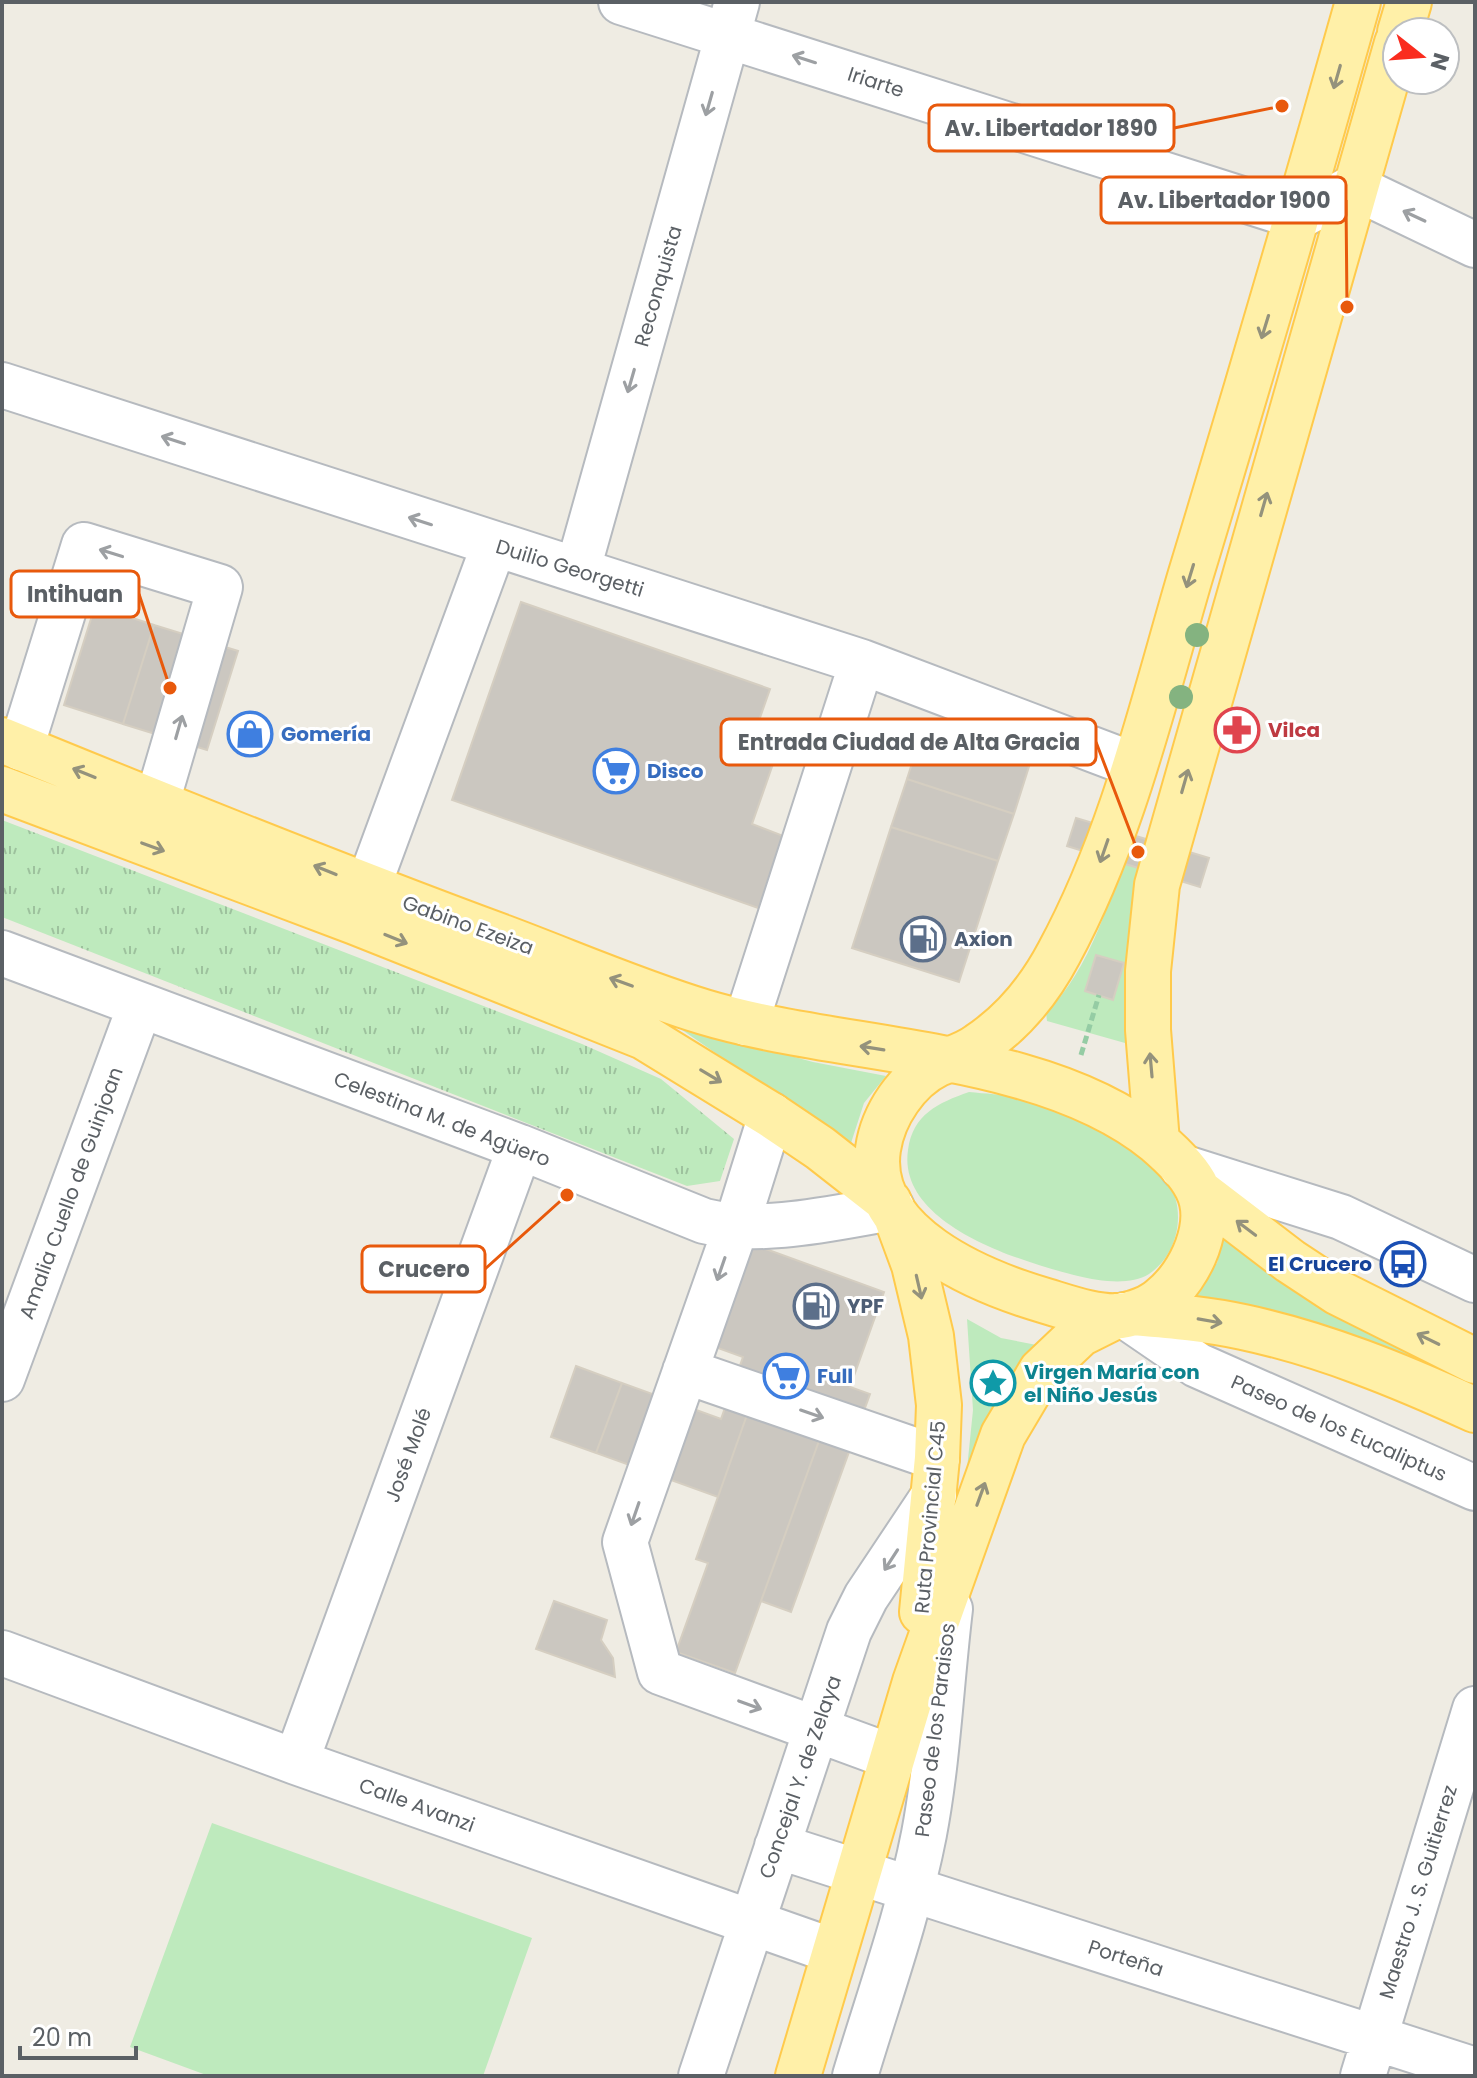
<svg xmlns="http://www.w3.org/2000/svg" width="1477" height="2078" font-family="Poppins,sans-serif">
<defs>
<pattern id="park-tufts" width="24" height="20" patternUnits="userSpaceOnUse" patternTransform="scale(2)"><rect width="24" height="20" fill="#beeabd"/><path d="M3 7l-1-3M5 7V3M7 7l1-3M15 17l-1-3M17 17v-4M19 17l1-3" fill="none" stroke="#9dc19d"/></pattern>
</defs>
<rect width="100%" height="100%" fill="#efece3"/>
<!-- green -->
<path fill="#beeabd" d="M1132 835 1156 842 1132 1034 1125 1043 1047 1021 1046 1012C1090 972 1113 891 1132 835Z
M675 1025 813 1062 886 1076 864 1103 850 1146Z
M969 1092C987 1094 1006 1094 1023 1099 1068 1112 1142 1142 1168 1182 1187 1211 1178 1255 1149 1274 1130 1286 1099 1281 1078 1276 1022 1262 897 1225 908 1150 913 1114 938 1103 969 1092Z
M1224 1235 1431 1362 1265 1311 1191 1295 1217 1263Z
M967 1319 1001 1338 1047 1347 991 1425 967 1469 973 1410Z
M212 1823 532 1938 483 2076H209L130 2047Z"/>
<!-- park -->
<path fill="url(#park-tufts)" d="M2 820 582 1044 661 1079 734 1139 720 1181 687 1186 2 917Z"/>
<!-- building -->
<path fill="#cbc7c0" stroke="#d5cec1" stroke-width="2" d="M521 602 770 689 755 732 781 741 752 824 786 837 761 909 452 800Z
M95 606 154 625 123 724 64 705Z
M154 625 238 651 207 750 123 724Z
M925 722 1032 757 1014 814 907 779Z
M907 779 1014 814 998 861 891 827Z
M1076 818 1209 858 1200 887 1067 846Z
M891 827 998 861 959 982 852 948Z
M1096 955 1124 963 1113 1000 1085 991Z
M752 1244 884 1292 850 1387 870 1394 791 1612 761 1601 820 1438 748 1412 718 1497 596 1453 622 1383 721 1419 743 1357 715 1347Z
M576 1366 622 1383 596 1453 551 1437Z
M748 1412 820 1438 735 1673 676 1652 708 1563 696 1559Z
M554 1601 607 1620 601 1640 613 1658 615 1677 536 1649Z"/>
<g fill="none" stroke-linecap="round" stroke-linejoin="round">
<!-- minor casing -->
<g stroke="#b6babf" stroke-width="48">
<path id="minor" d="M621 2 1298 217 1354 187 1475 245
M2 385 862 662 1134 765
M578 569 737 2
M21 748 84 545 220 587 157 802
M368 887 494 545
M2 953 520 1147 704 1221C762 1235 833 1218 892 1208
M746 1023 862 662
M771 1115 736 1227 625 1542 660 1672 892 1757
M1182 1167 1341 1217 1475 1280
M1124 1315 1197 1365 1475 1488
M685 1371 937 1458
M2 1379 140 1006
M2 1653 296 1762 833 1951
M296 1762 520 1147
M777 1846 1475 2070
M701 2076 849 1631 866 1597 934 1495
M855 2076C879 1996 908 1916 924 1834 938 1760 941 1684 950 1609
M1363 2076 1475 1709"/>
</g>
<!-- major casing -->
<g stroke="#ffca4c" stroke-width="48">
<path id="major" d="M1400 32 1409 2
M2 740C168 808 334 875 502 937 569 962 635 991 704 1012 843 1054 1042 1048 1157 1142 1171 1154 1189 1171 1197 1188 1215 1223 1191 1275 1162 1298 1152 1307 1135 1314 1121 1316 1097 1318 1069 1308 1046 1301 981 1282 865 1235 878 1149 883 1115 907 1079 938 1064 952 1058 966 1055 979 1045 1013 1022 1040 989 1059 953 1122 837 1153 703 1190 577 1248 386 1304 194 1358 2
M2 789 355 922 644 1037 771 1115 820 1148 889 1202
M1157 1142 1148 1030V971L1157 885 1397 43
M1201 1193 1290 1261 1337 1292 1475 1361
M897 1219 914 1265 931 1336 939 1405 937 1458 922 1612
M1133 1313C1169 1316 1207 1319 1243 1327 1323 1344 1401 1376 1475 1410
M798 2076 915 1682 1003 1435 1041 1371 1080 1334 1116 1316"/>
</g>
<!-- path -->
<path stroke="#95cca4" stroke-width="5" stroke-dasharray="8 4" stroke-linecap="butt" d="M1081 1055 1099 995"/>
<!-- minor -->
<use href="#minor" stroke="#fff" stroke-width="44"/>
<!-- major -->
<use href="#major" stroke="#fff0a8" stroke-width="44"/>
</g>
<!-- trees -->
<g fill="#84b380">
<circle cx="1197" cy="635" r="12"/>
<circle cx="1181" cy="697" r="12"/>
</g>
<!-- one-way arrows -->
<defs><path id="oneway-shaft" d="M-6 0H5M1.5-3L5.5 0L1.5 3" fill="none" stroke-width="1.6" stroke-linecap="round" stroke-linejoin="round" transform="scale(2)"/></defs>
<g stroke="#9da0a3">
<use href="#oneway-shaft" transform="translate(804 59) rotate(-162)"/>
<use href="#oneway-shaft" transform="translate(709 104) rotate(106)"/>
<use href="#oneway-shaft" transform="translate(1414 216) rotate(-155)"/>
<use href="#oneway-shaft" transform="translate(631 381) rotate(106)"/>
<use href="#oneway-shaft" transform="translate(173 440) rotate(-162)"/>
<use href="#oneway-shaft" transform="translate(420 521) rotate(-162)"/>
<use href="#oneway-shaft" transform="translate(111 553) rotate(-163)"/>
<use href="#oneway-shaft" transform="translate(179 727) rotate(-74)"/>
<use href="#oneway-shaft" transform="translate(721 1269) rotate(109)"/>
<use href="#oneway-shaft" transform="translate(812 1414) rotate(19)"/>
<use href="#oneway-shaft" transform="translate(635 1514) rotate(109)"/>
<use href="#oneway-shaft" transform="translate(891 1560) rotate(123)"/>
<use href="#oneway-shaft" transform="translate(750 1705) rotate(20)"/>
</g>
<g stroke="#94927c">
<use href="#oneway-shaft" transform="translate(1337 77) rotate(106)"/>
<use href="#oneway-shaft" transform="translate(1265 327) rotate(107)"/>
<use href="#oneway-shaft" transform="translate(1264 504) rotate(-74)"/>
<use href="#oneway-shaft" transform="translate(1190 576) rotate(107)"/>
<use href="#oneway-shaft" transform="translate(84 773) rotate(-158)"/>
<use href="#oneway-shaft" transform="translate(1185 781) rotate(-74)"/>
<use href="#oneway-shaft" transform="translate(153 847) rotate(20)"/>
<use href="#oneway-shaft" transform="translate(1104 851) rotate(109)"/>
<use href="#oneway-shaft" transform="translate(325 870) rotate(-158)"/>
<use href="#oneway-shaft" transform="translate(396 939) rotate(22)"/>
<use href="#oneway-shaft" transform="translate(621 982) rotate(-160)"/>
<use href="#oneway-shaft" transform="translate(872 1048) rotate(-171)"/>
<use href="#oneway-shaft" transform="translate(1151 1065) rotate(-95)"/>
<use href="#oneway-shaft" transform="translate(711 1076) rotate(31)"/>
<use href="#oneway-shaft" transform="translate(1246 1228) rotate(-143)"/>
<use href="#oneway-shaft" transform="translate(919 1287) rotate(77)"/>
<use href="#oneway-shaft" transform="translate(1210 1321) rotate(10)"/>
<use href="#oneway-shaft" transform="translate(1428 1339) rotate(-154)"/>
<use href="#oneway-shaft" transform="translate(981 1494) rotate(-70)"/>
</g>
<!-- icons -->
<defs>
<g id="pharmacy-ring" transform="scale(2.3)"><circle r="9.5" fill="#fff" stroke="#e0444e" stroke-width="1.5"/><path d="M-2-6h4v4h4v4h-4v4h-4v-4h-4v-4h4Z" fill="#e0444e"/></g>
<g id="shop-ring" transform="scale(2.3)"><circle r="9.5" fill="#fff" stroke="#3f7fe0" stroke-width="1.5"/><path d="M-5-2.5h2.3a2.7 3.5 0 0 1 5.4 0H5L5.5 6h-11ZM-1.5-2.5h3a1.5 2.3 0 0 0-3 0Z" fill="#3f7fe0"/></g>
<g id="supermarket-ring" transform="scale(2.3)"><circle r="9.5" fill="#fff" stroke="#3f7fe0" stroke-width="1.5"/><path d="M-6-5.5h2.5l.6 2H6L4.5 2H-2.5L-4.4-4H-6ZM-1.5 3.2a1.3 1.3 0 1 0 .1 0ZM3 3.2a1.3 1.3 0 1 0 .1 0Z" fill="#3f7fe0"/></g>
<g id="fuel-ring" transform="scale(2.3)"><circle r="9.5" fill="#fff" stroke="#5c6f8a" stroke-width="1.5"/><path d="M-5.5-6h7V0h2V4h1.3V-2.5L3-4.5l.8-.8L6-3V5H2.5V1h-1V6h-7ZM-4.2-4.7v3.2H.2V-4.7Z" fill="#5c6f8a"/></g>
<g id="bus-ring" transform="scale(2.3)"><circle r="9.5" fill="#fff" stroke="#1a4fb4" stroke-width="1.5"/><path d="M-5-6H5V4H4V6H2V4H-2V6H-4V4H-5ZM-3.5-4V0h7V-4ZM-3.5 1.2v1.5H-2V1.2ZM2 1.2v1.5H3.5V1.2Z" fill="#1a4fb4"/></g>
<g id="sight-ring" transform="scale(2.3)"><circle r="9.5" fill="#fff" stroke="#0f9aa8" stroke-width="1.5"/><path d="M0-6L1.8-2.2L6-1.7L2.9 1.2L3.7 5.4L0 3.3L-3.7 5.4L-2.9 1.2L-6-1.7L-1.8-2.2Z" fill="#0f9aa8"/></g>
</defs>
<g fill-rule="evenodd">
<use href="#pharmacy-ring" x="1237" y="730"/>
<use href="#shop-ring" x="250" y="734"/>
<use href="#supermarket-ring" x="616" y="771"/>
<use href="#fuel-ring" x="923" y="939"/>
<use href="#bus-ring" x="1403" y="1264"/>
<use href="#fuel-ring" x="816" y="1306"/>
<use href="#supermarket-ring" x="786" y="1376"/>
<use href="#sight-ring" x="993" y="1383"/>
</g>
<g text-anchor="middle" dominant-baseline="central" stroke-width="6" stroke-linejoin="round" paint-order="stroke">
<!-- street labels -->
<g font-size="20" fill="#5b6065" stroke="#fff">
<text transform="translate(876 82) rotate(18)">Iriarte</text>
<text transform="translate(658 286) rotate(-74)">Reconquista</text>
<text transform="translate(570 568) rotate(17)">Duilio Georgetti</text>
<text transform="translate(468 925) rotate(20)">Gabino Ezeiza</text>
<text transform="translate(442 1119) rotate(21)">Celestina M. de Agüero</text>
<text transform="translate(71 1193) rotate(-70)">Amalia Cuello de Guinjoan</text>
<text transform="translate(1339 1428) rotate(24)">Paseo de los Eucaliptus</text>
<text transform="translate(408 1455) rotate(-70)">José Molé</text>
<text transform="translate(930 1517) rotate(-85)">Ruta Provincial C45</text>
<text transform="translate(935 1730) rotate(-83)">Paseo de los Paraisos</text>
<text transform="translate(800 1777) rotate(-71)">Concejal Y. de Zelaya</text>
<text transform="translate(417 1805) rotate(20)">Calle Avanzi</text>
<text transform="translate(1418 1892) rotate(-73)">Maestro J. S. Guitierrez</text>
<text transform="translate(1126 1958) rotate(18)">Porteña</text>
</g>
<!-- health labels -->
<g font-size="20" font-weight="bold" fill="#be3a42" stroke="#fff" text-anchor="start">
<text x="1268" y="730">Vilca</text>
</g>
<!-- shop labels -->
<g font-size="20" font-weight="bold" fill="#366cbe" stroke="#fff" text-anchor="start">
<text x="281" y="734">Gomería</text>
<text x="647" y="771">Disco</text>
<text x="817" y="1376">Full</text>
</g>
<!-- service labels -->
<g font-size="20" font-weight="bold" fill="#4e5e75" stroke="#fff" text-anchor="start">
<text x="954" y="939">Axion</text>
<text x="847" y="1306">YPF</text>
</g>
<!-- transit labels -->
<g font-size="20" font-weight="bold" fill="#164399" stroke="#fff" text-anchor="end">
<text x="1372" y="1264">El Crucero</text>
</g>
<!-- culture labels -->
<g font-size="20" font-weight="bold" fill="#0d838f" stroke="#fff" text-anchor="start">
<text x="1024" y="1372">Virgen María con<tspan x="1024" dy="23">el Niño Jesús</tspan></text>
</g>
</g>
<!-- callouts -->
<path fill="none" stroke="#e8590c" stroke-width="3" d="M1282 106L1174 128M1347 307L1346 200M170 688L139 594M1138 852L1096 742M567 1195L485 1269"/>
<g fill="#e8590c" stroke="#fff" stroke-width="3">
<circle cx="1282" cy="106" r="8"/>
<circle cx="1347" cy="307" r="8"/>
<circle cx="170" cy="688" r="8"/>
<circle cx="1138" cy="852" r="8"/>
<circle cx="567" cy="1195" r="8"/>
</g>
<g fill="#fff" stroke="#e8590c" stroke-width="3">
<rect x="929" y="105" width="245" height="46" rx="8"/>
<rect x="1101" y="177" width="245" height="46" rx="8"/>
<rect x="11" y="571" width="128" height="46" rx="8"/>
<rect x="721" y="719" width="375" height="46" rx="8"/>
<rect x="362" y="1246" width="123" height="46" rx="8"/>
</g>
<g font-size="22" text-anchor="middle" font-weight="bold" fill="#5b6065">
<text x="1051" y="136">Av. Libertador 1890</text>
<text x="1224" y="208">Av. Libertador 1900</text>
<text x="75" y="602">Intihuan</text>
<text x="909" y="750">Entrada Ciudad de Alta Gracia</text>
<text x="424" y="1277">Crucero</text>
</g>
<!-- border -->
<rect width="1477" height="2078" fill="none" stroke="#5b6065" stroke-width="8"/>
<!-- north arrow -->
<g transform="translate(1421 56) rotate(107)"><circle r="38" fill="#ffffff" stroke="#bdbfc1" stroke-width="2"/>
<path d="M0-6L14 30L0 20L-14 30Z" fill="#fa2c1e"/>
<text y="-12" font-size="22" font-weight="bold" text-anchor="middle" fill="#5b6065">N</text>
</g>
<!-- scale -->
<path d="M20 2046v12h116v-12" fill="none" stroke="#5b6065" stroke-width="4"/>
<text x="32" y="2046" font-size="24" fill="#5b6065" stroke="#ffffff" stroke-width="6" paint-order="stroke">20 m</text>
</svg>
